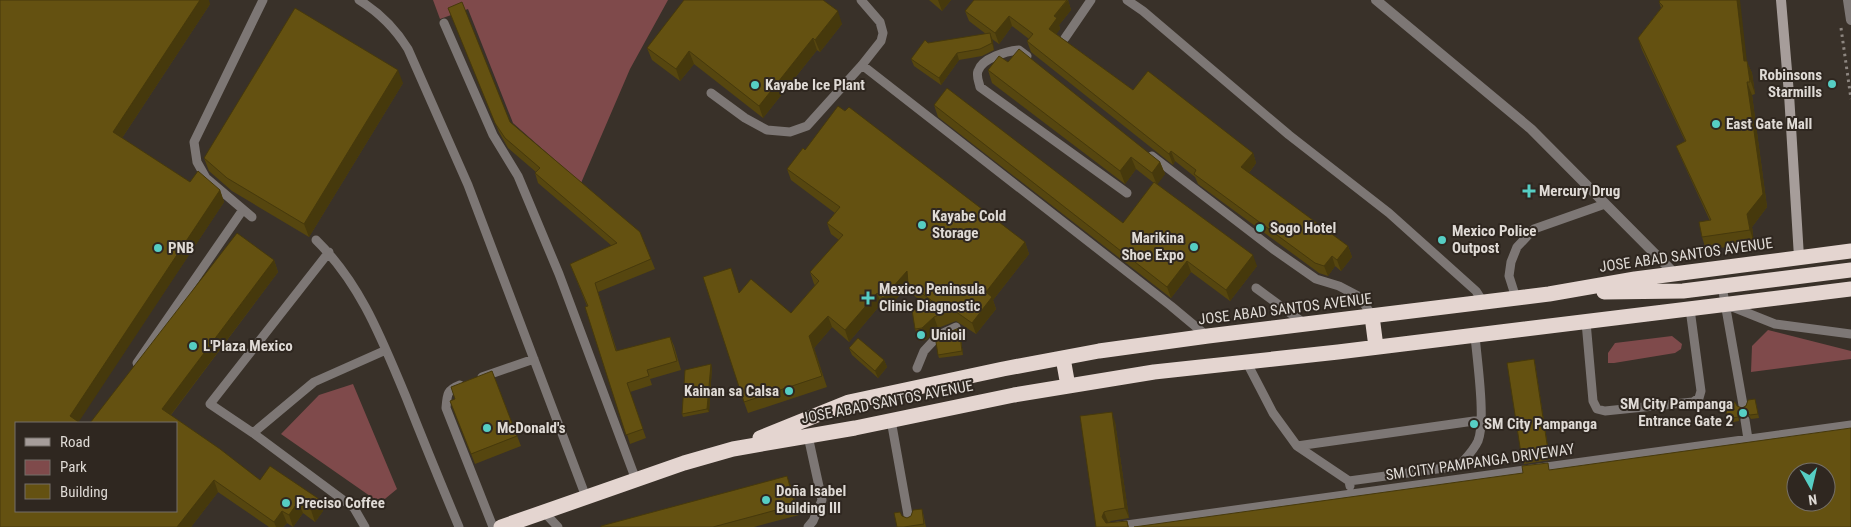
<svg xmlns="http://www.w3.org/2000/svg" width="1851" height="527" font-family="'Roboto Condensed',sans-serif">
<rect width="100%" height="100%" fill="#393129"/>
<!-- green -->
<path fill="#7f4a4b" d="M433 0H668L630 69 581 183 513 123 468 9 440 19Z
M1768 330 1851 351V359L1751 372 1752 346Z
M1672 336 1682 344 1681 349 1675 353 1614 363H1608V353L1615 343Z
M353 384 397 489 380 503 281 434 319 395Z"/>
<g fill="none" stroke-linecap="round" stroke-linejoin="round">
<!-- path -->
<path stroke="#8d8680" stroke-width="3" stroke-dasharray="2.5 4" stroke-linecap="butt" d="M1841 28 1851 99"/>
<!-- lane -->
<path stroke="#7d7775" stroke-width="9" d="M359 0C380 13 395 28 408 49L468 185 586 497
M1127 0 1143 11 1289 135 1389 213 1476 291 1483 302
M444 23 493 135 518 176 559 274 636 480
M1065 38 1091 0
M1027 56 1019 50C1007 51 982 58 978 71 976 76 979 82 980 87L1127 193
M862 65 1171 306 1207 336
M711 93 745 118 767 130 790 132 807 126 862 65 881 41 883 33 880 22 861 0
M1152 156 1273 249 1316 279 1339 286 1360 297 1372 316
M252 217 206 178 197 162 194 142 263 0
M316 240C361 284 382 340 406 397 423 440 441 484 459 527
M329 252 210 404 253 433 354 508 365 527
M1722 286 1743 405
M1256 288 1305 324
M1516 298 1509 276 1511 262 1517 247 1534 229 1605 204
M1730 306 1775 324 1851 334
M1586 322 1593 401 1597 409 1605 411 1693 402 1699 398 1701 391 1690 309
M941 334 956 327
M1246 361 1273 413 1297 446 1349 481 1350 486
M137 363 242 211
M917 368 924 351 936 338
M482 377 534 359
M460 385C447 390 447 394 446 408L493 527
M891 420 908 515
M1745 420 1748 439
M253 433 314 382 386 350
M1297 446 1481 420
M1349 481 1459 466C1466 458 1474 450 1478 441 1486 421 1477 359 1475 336
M544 512 558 527
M808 527 813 521 822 500 808 436
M1112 527 1851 425"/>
<!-- street -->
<path stroke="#7d7775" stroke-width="10" d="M1376 0 1531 129 1675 274
M1848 0 1851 20"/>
<!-- secondary -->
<path stroke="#a69d9a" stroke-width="10" d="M1781 0 1789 94 1799 257"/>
<!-- highway -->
<path stroke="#e4d5d0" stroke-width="15" d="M1604 292 1683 291 1851 270
M1372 316 1376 347
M1063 358 1068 386
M760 438 849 402 1003 369 1099 351 1208 336 1549 294 1635 279 1851 251
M501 527 684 463 733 449 855 428 1014 395 1154 372 1338 352 1851 289"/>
</g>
<!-- wall -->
<path fill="#56460f" d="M0 0 210 4 122 138 190 182 220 190 224 202 78 422 16 511 90 423 274 260 278 272 171 415 260 480 319 499 323 511 315 522 303 513 293 527 287 523 283 527H269L218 492 191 527H0Z
M929 0H951L942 11Z
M1068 0 1071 10 1059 25 1060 29 1056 34 1133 90 1253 153 1256 163 1249 173 1348 246 1352 257 1341 271 1335 266 1328 276 1319 273 1198 184 1195 177 1175 161 1173 165 1031 52 1027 41 1029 39 1012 26 999 44 992 39 994 50 982 56 959 60 941 85 914 66 911 59 928 43 986 34 969 21 965 11Z
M1659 2 1747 62 1752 73 1755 94 1752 95 1767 207 1752 227 1754 243 1706 250 1702 237 1710 221 1681 158 1676 146 1685 141 1642 50 1638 38 1661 8Z
M829 5 842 24 820 52 817 50 763 118 694 64 680 81 652 60 647 48Z
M448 8 510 122 651 259 655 269 598 292 617 351 670 337 674 346 681 370 650 379 652 385 630 392 646 438 630 444 587 306 570 264 612 246 538 183 535 173 536 172 508 148 499 132Z
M1008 62 1160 162 1165 174 1157 184 1257 266 1230 301 1191 272 1171 298 938 117 934 105 1123 223 1154 183 1136 169 1125 184 992 83 988 70Z
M403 83 309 237 232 191 209 171 204 158Z
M805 150 1025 242 1029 254 993 300 996 309 976 334 956 321 938 328 926 340 919 341 915 329 930 308 912 294 909 285 887 309 881 304 849 342 832 327 814 348 827 387 748 413 744 402 739 293 791 313 815 285 814 284 810 272 839 240 831 234 827 223 835 213 791 180 787 169Z
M960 331 963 355 939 358 938 355Z
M849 348 884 360 887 367 878 378 852 355Z
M1534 359 1535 363 1550 460 1524 464 1522 460Z
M712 367 709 412 683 417 682 414Z
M492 371 521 446 475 464 454 411 455 399Z
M1755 399 1759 418 1751 419 1748 414H1744L1739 417V421L1728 423 1727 419 1737 406 1742 408Z
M1115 422 1129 518 1111 521 1108 523 1127 521 1129 527H1096Z
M791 486 799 515 754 527H601Z
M923 513 926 527H897L902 516 907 518Z"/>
<!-- shaded-wall -->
<path fill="#46390c" d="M200 0H209L210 4 118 144 113 132Z
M938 0H951L942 11Z
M1068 0 1071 10 1059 25 1060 29 1053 39 1049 29 1054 16Z
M1737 0H1740L1747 62 1752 73 1755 94 1744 61Z
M838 11 842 24 820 52 815 40Z
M1009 16 1012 26 999 44 995 33Z
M990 33 993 41 994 50 992 43Z
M813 38 817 50 763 118 759 106Z
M689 51 694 64 680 81 676 69Z
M957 53 959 60 941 85 939 78Z
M398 70 403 83 309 237 304 224Z
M1747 82 1752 95 1767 207 1752 227 1754 243 1750 230 1747 214Z
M1171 151 1175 161 1173 165 1169 154Z
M1253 153 1256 163 1245 178 1241 167Z
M1131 157 1136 169 1125 184 1120 171Z
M1160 162 1165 174 1157 185 1152 173Z
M220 190 224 202 78 423 70 416Z
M1025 242 1029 254 993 300 996 309 976 334 972 323 986 292Z
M1348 246 1352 257 1341 271 1337 260Z
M1253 255 1257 266 1230 301 1226 290Z
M1332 256 1335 266 1328 276 1324 266Z
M274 260 278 272 166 421 162 409Z
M1187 261 1191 272 1171 298 1167 287Z
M907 271 909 285 887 309 883 298Z
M877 293 881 304 849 342 845 330Z
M828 316 832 327 814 348 827 387 809 336Z
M934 317 938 328 926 340 922 328Z
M959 328 960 331 963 355 962 351Z
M1534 359 1535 363 1550 460 1549 457Z
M884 360 887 367 878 378 875 371Z
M711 364 712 367 709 412 707 409Z
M1742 410 1744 414 1739 417V421L1738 417V414Z
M1112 412 1115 422 1129 518 1125 508Z
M787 476 791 486 799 515 795 505Z
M214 480 218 492 191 527H177Z
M319 499 323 511 315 522 311 510Z
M298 502 303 513 293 527 289 515Z
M282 511 287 523 283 527H276L274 522Z
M1104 512 1108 522 1106 527 1102 517Z"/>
<!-- building -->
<path fill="#645111" stroke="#46390c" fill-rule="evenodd" d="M0 0H200L113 132 190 182 198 171 220 190 70 416 80 423H16V511H176V423H90L237 233 274 260 162 409 220 449 260 480 270 466 319 499 311 510 298 502 289 515 282 511 274 522 214 480 177 527H0Z
M684 0H823L838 11 815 40 813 38 759 106 689 51 676 69 647 48Z
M974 0H1067L1054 16 1057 18 1049 29 1133 90 1148 71 1253 153 1241 167 1348 246 1337 260 1332 256 1324 266 1315 263 1194 174 1196 170 1171 151 1169 154 1027 41 1033 34 1009 16 995 33 965 11Z
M1660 0H1737L1744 61H1747L1750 82H1747L1763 194 1747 214 1750 230 1702 237 1699 222 1711 220 1676 146 1686 141 1638 38 1663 6 1659 2Z
M462 2 510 122 640 232 651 259 595 283 616 351 670 337 677 361 647 370 649 376 627 383 643 429 626 435 585 307 588 306 570 264 617 243 535 173 540 168 505 138 495 123 448 8Z
M295 8 398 70 304 224 227 178 204 158Z
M990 33 992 43 980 49 957 53 939 78 911 59 925 40 928 43Z
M1019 49 1160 162 1152 173 1131 157 1120 171 988 70 999 56 1008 62Z
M947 88 1123 223 1154 182 1253 255 1226 290 1187 261 1167 287 934 105Z
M838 106 845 111 849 107 1025 242 986 292 992 297 972 323 952 309 934 317 922 328 915 329 912 310 939 306 908 283 907 271 883 298 877 293 845 330 828 316 809 336 822 376 744 402 703 277 731 268 739 293 751 279 791 313 819 281 810 272 843 235 827 223 840 207 787 169 803 148 805 150Z
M959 328 962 351 938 355 936 342 940 336Z
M858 338 884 360 875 371 849 348Z
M1534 359 1549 457 1522 460 1507 363Z
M711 364 707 409 682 414 685 370Z
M492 371 517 436 471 454 450 401 455 399 451 387Z
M1755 399 1758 414 1750 415 1746 411 1742 410 1738 414V417L1727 419 1725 404 1735 402 1737 406 1742 408 1746 406 1748 400Z
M1112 412 1125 508 1107 511 1104 512 1102 517 1106 523 1127 521 1128 527H1096L1080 416Z
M1851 428V527H1134L1523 473 1522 466 1548 463 1549 470ZM1796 472H1826V502H1796Z
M787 476 795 505 713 527H601V526Z
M922 509 924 524 904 527H897L894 513 900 512 902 516 907 518 911 516 913 510Z"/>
<!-- markers -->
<g fill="#56cec4" stroke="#2f2720" stroke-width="2">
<circle cx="1832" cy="84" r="5"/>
<circle cx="755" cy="85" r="5"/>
<circle cx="1716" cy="124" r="5"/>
<path d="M1526.5 183.5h5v5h5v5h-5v5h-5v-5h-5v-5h5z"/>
<circle cx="922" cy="225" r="5"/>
<circle cx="1260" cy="228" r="5"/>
<circle cx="1442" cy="240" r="5"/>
<circle cx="1194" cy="247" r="5"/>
<circle cx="158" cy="248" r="5"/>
<path d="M865.5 290.5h5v5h5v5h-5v5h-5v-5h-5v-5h5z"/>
<circle cx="921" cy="335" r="5"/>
<circle cx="193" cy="346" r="5"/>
<circle cx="789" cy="391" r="5"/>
<circle cx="1743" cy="413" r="5"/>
<circle cx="1474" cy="424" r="5"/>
<circle cx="487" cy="428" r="5"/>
<circle cx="766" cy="500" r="5"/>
<circle cx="286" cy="503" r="5"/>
</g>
<g text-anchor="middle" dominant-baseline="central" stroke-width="4" stroke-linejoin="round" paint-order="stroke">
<!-- poi labels -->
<g font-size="15" font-weight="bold" fill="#dfdad5" stroke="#2f2720" text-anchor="start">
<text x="1822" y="75" text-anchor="end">Robinsons<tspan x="1822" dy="17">Starmills</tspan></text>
<text x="765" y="85">Kayabe Ice Plant</text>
<text x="1726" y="124">East Gate Mall</text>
<text x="1539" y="191">Mercury Drug</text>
<text x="932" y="216">Kayabe Cold<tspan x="932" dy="17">Storage</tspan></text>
<text x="1270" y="228">Sogo Hotel</text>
<text x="1452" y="231">Mexico Police<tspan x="1452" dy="17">Outpost</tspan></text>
<text x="1184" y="238" text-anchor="end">Marikina<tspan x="1184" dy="17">Shoe Expo</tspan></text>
<text x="168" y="248">PNB</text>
<text x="879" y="289">Mexico Peninsula<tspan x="879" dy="17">Clinic Diagnostic</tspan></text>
<text x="931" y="335">Unioil</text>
<text x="203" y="346">L'Plaza Mexico</text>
<text x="779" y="391" text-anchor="end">Kainan sa Calsa</text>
<text x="1733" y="404" text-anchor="end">SM City Pampanga<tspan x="1733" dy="17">Entrance Gate 2</tspan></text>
<text x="1484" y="424">SM City Pampanga</text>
<text x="497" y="428">McDonald's</text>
<text x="776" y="491">Doña Isabel<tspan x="776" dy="17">Building III</tspan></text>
<text x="296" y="503">Preciso Coffee</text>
</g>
<!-- street labels -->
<g font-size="15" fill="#dfdad5" stroke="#2f2720">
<text transform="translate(1686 255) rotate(-8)">JOSE ABAD SANTOS AVENUE</text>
<text transform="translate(1285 309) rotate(-7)">JOSE ABAD SANTOS AVENUE</text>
<text transform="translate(887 402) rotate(-11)">JOSE ABAD SANTOS AVENUE</text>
<text transform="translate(1480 462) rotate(-8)">SM CITY PAMPANGA DRIVEWAY</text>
</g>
</g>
<!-- legend -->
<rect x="15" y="422" width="162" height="90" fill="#2f2720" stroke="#756f68"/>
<rect x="25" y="438" width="25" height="8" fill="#a69d9a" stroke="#756f68"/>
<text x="60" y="447" font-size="15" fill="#dfdad5">Road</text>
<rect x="25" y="460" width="25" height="15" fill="#7f4a4b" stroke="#756f68"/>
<text x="60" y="472" font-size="15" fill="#dfdad5">Park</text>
<rect x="25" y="484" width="25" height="15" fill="#645111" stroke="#756f68"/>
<text x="60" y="497" font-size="15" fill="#dfdad5">Building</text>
<!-- north arrow -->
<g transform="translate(1811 487) rotate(172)"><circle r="24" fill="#2f2720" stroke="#756f68"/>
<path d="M0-4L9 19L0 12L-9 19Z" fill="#56cec4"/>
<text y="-8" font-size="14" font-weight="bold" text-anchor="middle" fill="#dfdad5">N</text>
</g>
</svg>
